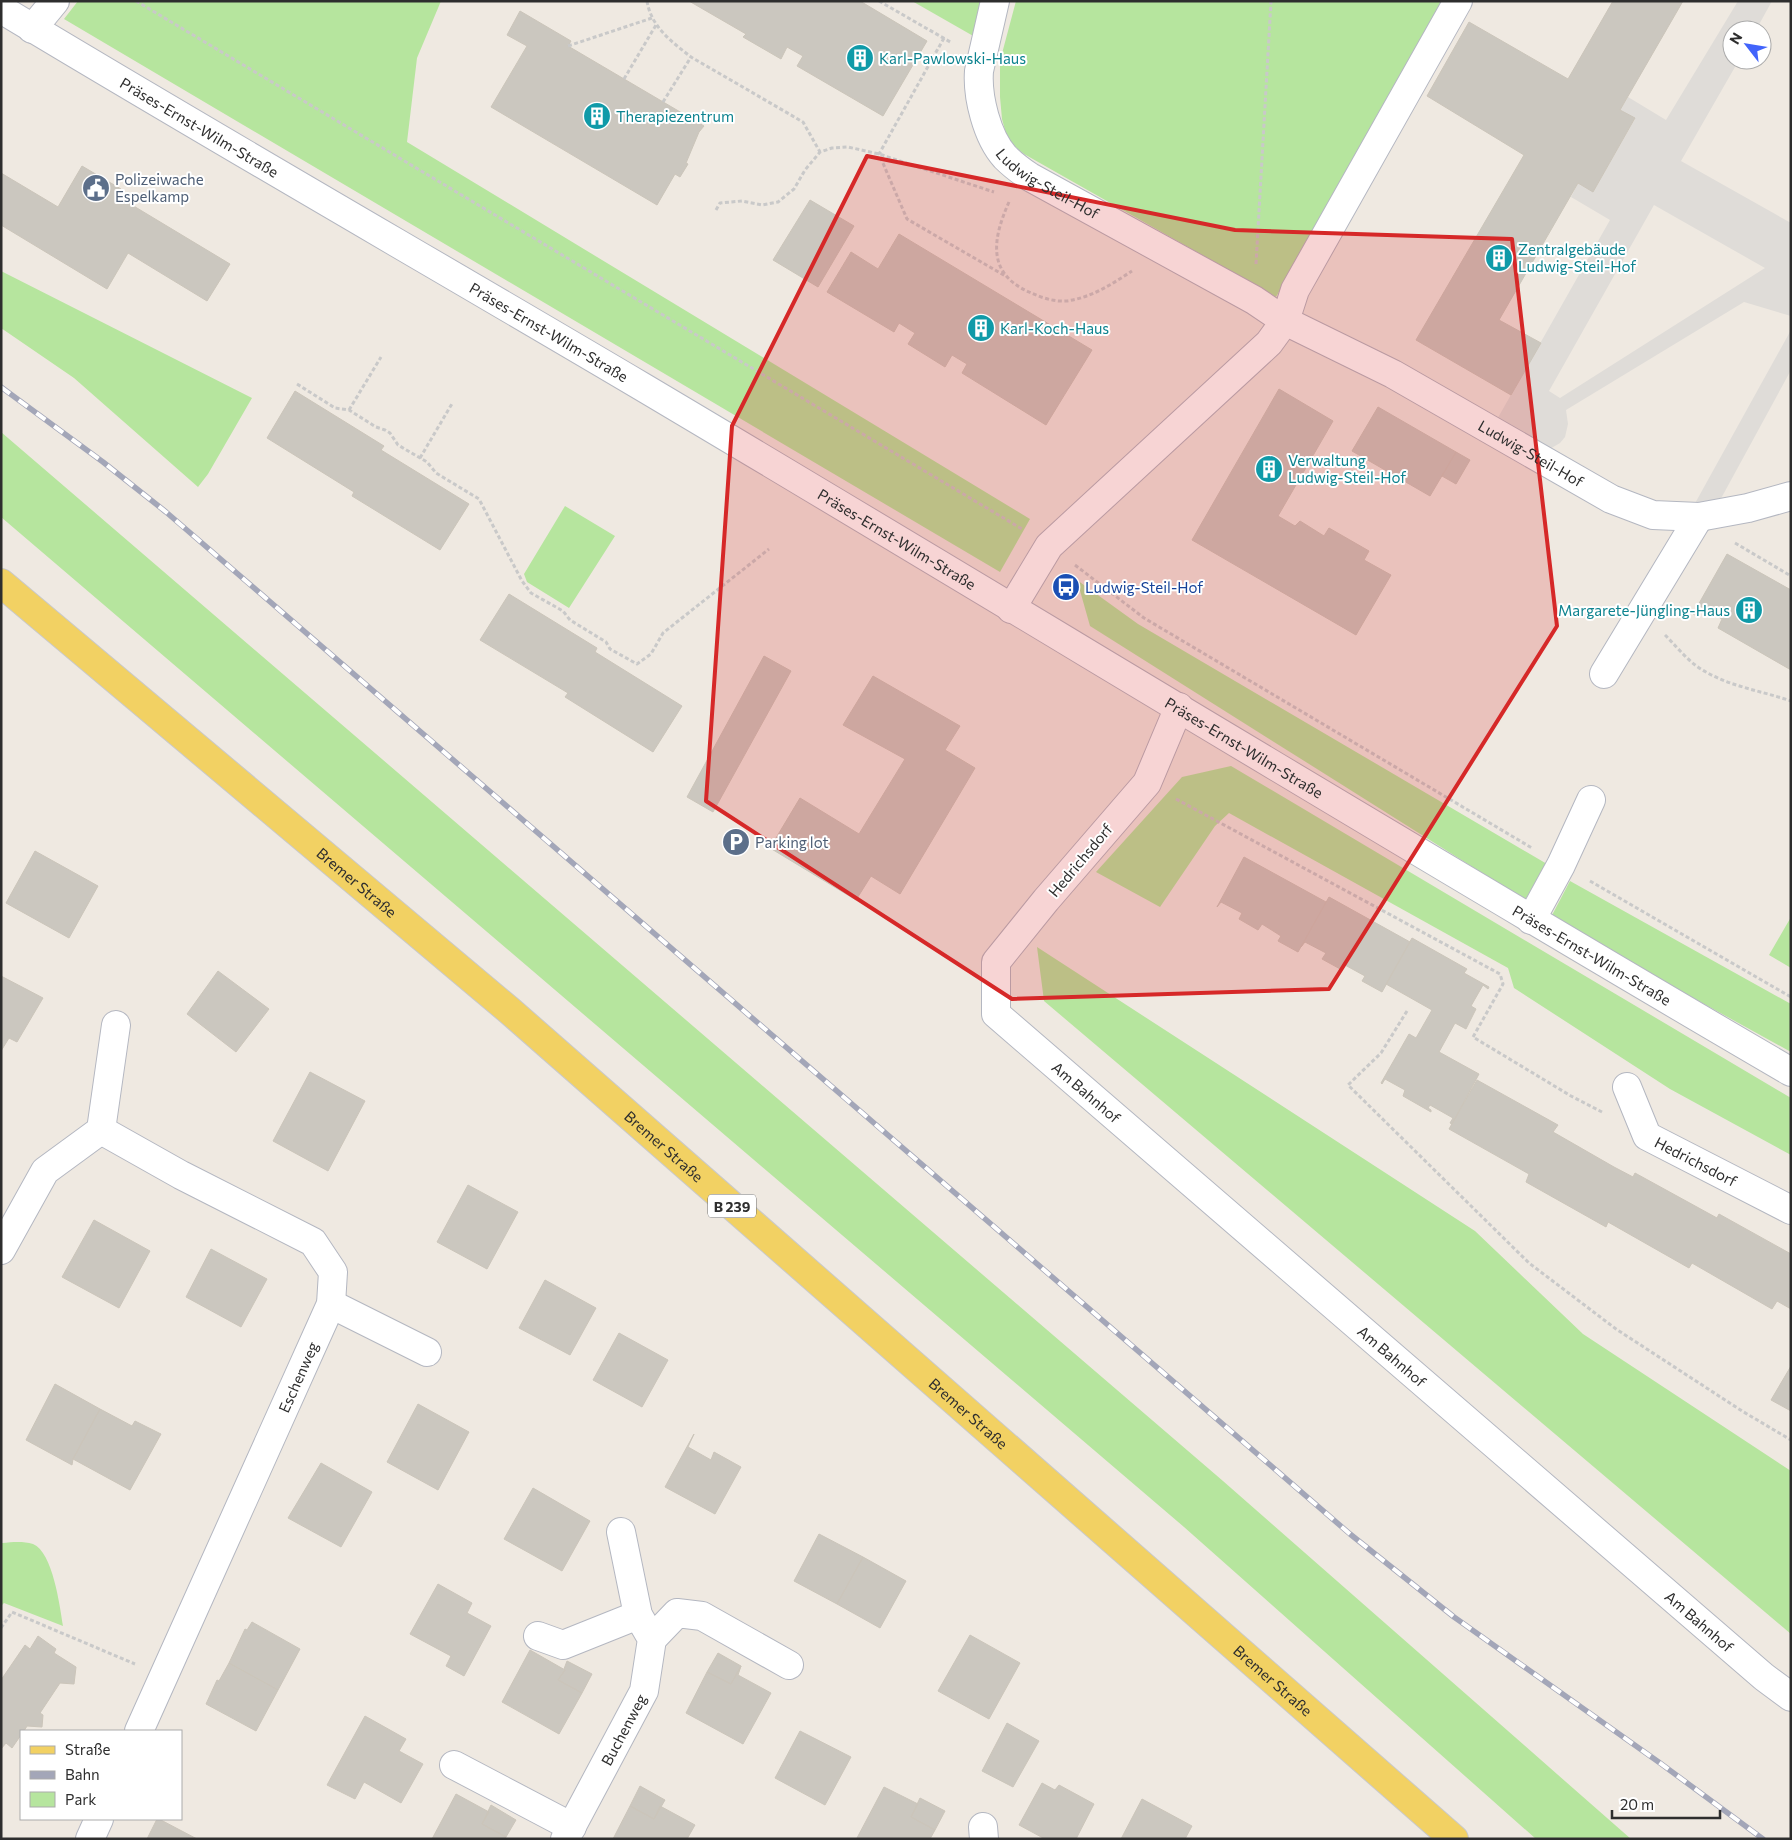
<svg xmlns="http://www.w3.org/2000/svg" width="1792" height="1840" font-family="Commissioner,sans-serif">
<rect width="100%" height="100%" fill="#efe9e1"/>
<!-- green -->
<path fill="#b6e59e" d="M78 1H441L417 58 407 142 1030 519 1000 572 64 19Z
M912 1H985L975 37Z
M1016 1H1443L1276 297 1024 154 1008 141 1002 119 1000 97V61Z
M1 271 252 398 208 474 198 487 74 378 1 328Z
M1 432 1223 1481 1631 1839H1536L1184 1527 1 517Z
M565 506 615 536 569 608 527 582 524 574Z
M1077 580 1138 624 1547 864 1525 900 1090 626Z
M1231 766 1791 1098V1155L1670 1089 1514 988 1508 968 1229 813 1215 826 1160 907 1096 872 1182 777Z
M1570 881 1791 1004V1052L1550 919Z
M1791 917V968L1769 955Z
M1037 947 1475 1231 1583 1334 1791 1471V1634L1044 1001Z
M1 1541 2 1543C13 1542 23 1541 33 1544 53 1552 60 1607 63 1626L4 1603 1 1606Z"/>
<!-- plaza -->
<path fill="#dfdcd8" fill-rule="evenodd" d="M1738 1H1772L1756 30H1732V60H1739L1681 161 1791 223V316L1744 302 1566 410 1568 424 1565 437 1560 443 1548 450 1491 430 1610 220 1571 197 1578 183 1593 192 1635 119 1620 110 1628 97 1666 120ZM1654 205 1765 268 1560 398 1549 391Z
M1791 330V370L1712 515 1688 516Z"/>
<!-- building -->
<path fill="#cbc7bf" stroke="#cbc5ba" d="M689 1H860L927 41 883 116 797 66 803 56 787 47 781 59 743 37 746 34Z
M1613 1H1683L1620 110 1635 118 1593 192 1578 183 1499 320 1541 343 1511 395 1416 340 1524 155 1427 96 1469 22 1568 79Z
M520 11 571 41 568 46 704 126 699 132 686 163 688 164 680 177 675 174 657 205 491 107 527 46 507 35Z
M82 166 121 189 117 196 230 264 207 301 128 253 107 289 1 225V173L58 207Z
M810 200 854 226 818 287 773 260Z
M899 234 1092 350 1046 425 962 373 967 364 952 355 945 367 908 344 915 333 899 323 894 332 827 292 851 252 878 269Z
M1279 389 1333 421 1278 516 1295 526 1300 521 1324 536 1329 528 1369 551 1364 560 1391 575 1356 635 1192 540Z
M295 391 384 446 381 450 469 504 440 550 352 496 354 492 267 438Z
M1378 407 1456 452 1430 496 1352 451Z
M1456 452 1470 460 1456 484 1442 476Z
M1727 554 1791 590V670L1718 628 1722 619 1700 606 1695 615 1693 614Z
M509 594 597 648 595 652 682 706 653 752 565 697 568 693 480 640Z
M764 656 791 671 713 812 687 797Z
M873 676 960 726 945 750 975 768 900 894 871 876 856 900 770 848 800 798 859 834 905 759 843 725Z
M35 851 98 886 69 938 6 903Z
M1244 857 1326 902 1298 952 1278 941 1281 936 1262 924 1258 930 1239 919 1242 913 1221 902 1217 907Z
M1329 897 1410 942 1382 992 1362 981 1365 976 1345 965 1342 970 1322 959 1326 953 1305 942 1301 947Z
M1412 938 1467 969 1464 973 1489 987 1488 989 1483 985 1471 1006 1476 1009 1466 1029 1455 1023 1439 1052 1479 1074 1452 1124 1450 1123 1453 1118 1430 1105 1428 1108 1431 1110V1112L1403 1096 1405 1090 1385 1079 1382 1084 1381 1083 1409 1034 1416 1038 1432 1010 1386 984Z
M218 971 269 1009 236 1052 187 1014Z
M1 976 43 998 17 1042 9 1038 1 1051Z
M310 1072 365 1101 328 1171 273 1141Z
M1477 1080 1558 1125 1553 1132 1614 1167 1633 1177 1635 1173 1717 1218 1719 1214 1791 1254V1309L1777 1301 1772 1309 1692 1263 1689 1268 1608 1222 1606 1227 1526 1182 1529 1174 1449 1129Z
M468 1185 518 1212 487 1269 437 1242Z
M94 1220 150 1251 119 1308 62 1277Z
M211 1249 267 1279 241 1327 186 1297Z
M545 1280 596 1308 570 1355 519 1328Z
M619 1333 668 1360 642 1407 593 1380Z
M1791 1366V1411L1771 1400Z
M55 1384 100 1409 73 1459 72 1465 26 1440Z
M418 1404 469 1432 438 1490 387 1462Z
M100 1409 132 1426 135 1421 161 1434 130 1490 73 1459Z
M694 1434 688 1447 711 1460 714 1452 741 1467 715 1514 665 1487Z
M321 1463 372 1492 341 1547 288 1518Z
M533 1488 590 1521 562 1571 504 1539Z
M819 1534 863 1557 837 1604 794 1581Z
M863 1557 906 1581 880 1628 837 1604Z
M438 1584 472 1603 467 1613 491 1626 464 1676 446 1666 451 1656 410 1634Z
M252 1622 300 1649 278 1690 229 1663 245 1629 247 1630Z
M970 1635 1020 1663 989 1719 938 1691Z
M38 1636 56 1649 54 1653 76 1667 74 1684 60 1683 40 1713 43 1715 42 1727 27 1726 24 1731H21V1735L12 1748 6 1743 1 1749V1680L25 1645 30 1649Z
M530 1650 565 1670 558 1680 582 1693 559 1734 502 1702Z
M718 1653 741 1666 731 1684 707 1672Z
M567 1661 592 1674 582 1693 558 1680 565 1670 564 1669Z
M229 1663 278 1690 256 1731 206 1704 217 1680 219 1681Z
M741 1666 738 1675 771 1693 743 1744 686 1713 707 1672 731 1684Z
M365 1716 406 1739 399 1751 423 1764 401 1803 364 1782 355 1799 327 1785Z
M1007 1723 1039 1741 1013 1787 982 1771Z
M800 1731 851 1757 825 1805 775 1778Z
M1042 1783 1055 1790 1059 1785 1094 1804 1076 1839H1045L1019 1825Z
M640 1786 665 1800 654 1819 630 1806Z
M884 1787 918 1804 911 1817 935 1830 930 1839 857 1838Z
M456 1794 489 1812 482 1824 506 1837 505 1839H432Z
M920 1798 945 1811 935 1830 911 1817Z
M1142 1799 1192 1826 1185 1839H1121Z
M491 1805 516 1820 506 1837 482 1824Z
M630 1806 654 1819 660 1806 695 1825 687 1839H613Z
M157 1819H159L197 1839H147Z"/>
<g fill="none" stroke-linecap="round" stroke-linejoin="round">
<!-- minor casing -->
<g stroke="#b4b7c1" stroke-width="30">
<g id="minor">
<path id="s1" d="M995 1 979 71C977 97 987 137 1005 157 1012 164 1021 171 1030 177L1254 300 1285 321 1393 374 1611 499 1653 515 1699 517 1748 508 1791 496"/>
<path id="s2" d="M1 9C213 137 428 260 641 386 1025 614 1405 847 1791 1072"/>
<path d="M32 29 55 1"/>
<path d="M1011 609 1049 546 1269 343 1285 321 1295 290 1458 1"/>
<path d="M1604 674 1699 517"/>
<path id="s3" d="M1179 707 1147 783 1046 900 996 962V1014L1764 1677 1791 1697"/>
<path d="M1531 920 1561 865 1591 800"/>
<path id="s4" d="M1627 1087 1647 1136 1791 1210"/>
<path d="M101 1130 181 1175 313 1242 333 1272 331 1304 139 1731"/>
<path d="M1 1250 45 1171 101 1130 116 1025"/>
<path d="M331 1304 427 1352"/>
<path d="M538 1636 563 1645 638 1615"/>
<path d="M652 1639 677 1613 702 1616 789 1665"/>
<path d="M454 1765 572 1827"/>
<path d="M983 1827 984 1839"/>
<path d="M90 1839 99 1819"/>
<path id="s5" d="M565 1839 644 1691 652 1639 638 1615 621 1532"/>
</g>
</g>
<!-- major casing -->
<g stroke="#c9c9c9" stroke-width="30">
<g id="major">
<path id="s6" d="M1 583 510 1011 1454 1839"/>
</g>
</g>
<!-- path -->
<path stroke="#c9c9c9" stroke-width="3" stroke-dasharray="4 2.5" stroke-linecap="butt" d="M136 1 1022 529
M647 1C651 27 672 42 691 57L803 122 820 152
M879 1 952 43
M944 38 879 154 907 219 1007 277
M568 46 652 18
M624 79 656 25
M663 102 691 57
M1009 202C993 238 986 273 1029 292 1040 297 1053 302 1066 301 1091 298 1112 284 1132 271
M716 210 720 203 742 201 762 205 778 202 794 189 805 170 820 152 832 148 848 147 879 154 994 192
M1256 264 1271 1
M297 384 335 408 349 410 376 427 385 430 390 433 398 445 427 462 436 473 479 499 522 581 531 593 563 611 570 620 606 642 610 649 637 664 651 654 663 633 769 549
M349 410 381 357
M420 458 453 402
M1735 543 1791 576
M1075 565 1144 618 1532 848
M1665 635C1678 648 1690 664 1706 672 1732 687 1762 691 1791 701
M1176 799 1500 974 1503 984 1473 1037 1571 1096 1602 1112
M1590 881 1791 997
M1407 1011 1381 1053 1348 1085 1529 1263 1616 1329 1742 1411 1791 1440
M1 1628 12 1612 135 1664"/>
<!-- minor -->
<use href="#minor" stroke="#fff" stroke-width="28"/>
<!-- major -->
<use href="#major" stroke="#f2d163" stroke-width="28"/>
<!-- rail casing -->
<g stroke="#a3a6b8" stroke-width="5.5">
<path id="rail" d="M1 387 103 462 166 512 1350 1534 1454 1617 1660 1763 1763 1839"/>
</g>
<!-- rail -->
<use href="#rail" stroke="#fff" stroke-width="4" stroke-dasharray="11" stroke-linecap="butt"/>
</g>
<!-- marked area -->
<path fill="#d62828" fill-opacity="0.2" stroke="#d62828" stroke-width="4" stroke-linejoin="round" d="M867 156 1235 230 1512 239 1557 626 1329 989 1012 999 706 801 732 426Z"/>
<!-- icons -->
<defs>
<g id="building-disc" transform="scale(1.4375)"><circle r="9.5" fill="#0f9aa8" stroke="#fff"/><path d="M-4-6H4V6H1V3H-1V6H-4ZM-2.5-4.3h1.7v1.8h-1.7ZM.8-4.3h1.7v1.8H.8ZM-2.5-1h1.7V.8h-1.7ZM.8-1h1.7V.8H.8Z" fill="#fff"/></g>
<g id="civic-disc" transform="scale(1.4375)"><circle r="9.5" fill="#5c6f8a" stroke="#fff"/><path d="M-.6-6.5H3V-4.5H.6V-3L4-1V1h2V6H-6V1h2V-1L-.6-3ZM-1.2 2.5V6h2.4V2.5Z" fill="#fff"/></g>
<g id="bus-disc" transform="scale(1.4375)"><circle r="9.5" fill="#1a4fb4" stroke="#fff"/><path d="M-5-6H5V4H4V6H2V4H-2V6H-4V4H-5ZM-3.5-4V0h7V-4ZM-3.5 1.2v1.5H-2V1.2ZM2 1.2v1.5H3.5V1.2Z" fill="#fff"/></g>
<g id="parking-disc" transform="scale(1.4375)"><circle r="9.5" fill="#5c6f8a" stroke="#fff"/><path d="M-3.5-5.5H1a3.5 3.5 0 0 1 0 7H-1V5.5H-3.5ZM-1-3.4V-.6H.8a1.4 1.4 0 0 0 0-2.8Z" fill="#fff"/></g>
</defs>
<g fill-rule="evenodd">
<use href="#building-disc" x="860" y="58"/>
<use href="#building-disc" x="597" y="116"/>
<use href="#civic-disc" x="96" y="188"/>
<use href="#building-disc" x="1499" y="258"/>
<use href="#building-disc" x="981" y="328"/>
<use href="#building-disc" x="1269" y="469"/>
<use href="#bus-disc" x="1066" y="587"/>
<use href="#building-disc" x="1749" y="610"/>
<use href="#parking-disc" x="736" y="842"/>
</g>
<g text-anchor="middle" dominant-baseline="central" stroke-width="4" stroke-linejoin="round" paint-order="stroke">
<!-- shield labels -->
<rect fill="#fff" stroke="#6d6d6d" stroke-width="1" x="708" y="1194.5" width="48" height="23" rx="4"/>
<g font-size="14" font-weight="bold" fill="#2e2e2e">
<text x="732" y="1206">B 239</text>
</g>
<!-- culture labels -->
<g font-size="15" fill="#0d838f" stroke="#fff" text-anchor="start">
<text x="879" y="58">Karl-Pawlowski-Haus</text>
<text x="616" y="116">Therapiezentrum</text>
<text x="1518" y="249">Zentralgebäude<tspan x="1518" dy="17">Ludwig-Steil-Hof</tspan></text>
<text x="1000" y="328">Karl-Koch-Haus</text>
<text x="1288" y="460">Verwaltung<tspan x="1288" dy="17">Ludwig-Steil-Hof</tspan></text>
<text x="1730" y="610" text-anchor="end">Margarete-Jüngling-Haus</text>
</g>
<!-- street labels -->
<g font-size="15" fill="#2e2e2e" stroke="#fff">
<text stroke="none"><textPath href="#s2" startOffset="231">Präses-Ernst-Wilm-Straße</textPath></text>
<text stroke="none"><textPath href="#s1" startOffset="214">Ludwig-Steil-Hof</textPath></text>
<text stroke="none"><textPath href="#s2" startOffset="636">Präses-Ernst-Wilm-Straße</textPath></text>
<text stroke="none"><textPath href="#s1" startOffset="768">Ludwig-Steil-Hof</textPath></text>
<text stroke="none"><textPath href="#s2" startOffset="1041">Präses-Ernst-Wilm-Straße</textPath></text>
<text stroke="none"><textPath href="#s2" startOffset="1446">Präses-Ernst-Wilm-Straße</textPath></text>
<text transform="translate(1080 860) rotate(-50)">Hedrichsdorf</text>
<text stroke="none"><textPath href="#s6" startOffset="465">Bremer Straße</textPath></text>
<text stroke="none"><textPath href="#s2" startOffset="1851">Präses-Ernst-Wilm-Straße</textPath></text>
<text stroke="none"><textPath href="#s3" startOffset="488">Am Bahnhof</textPath></text>
<text stroke="none"><textPath href="#s6" startOffset="870">Bremer Straße</textPath></text>
<text stroke="none"><textPath href="#s4" startOffset="108">Hedrichsdorf</textPath></text>
<text stroke="none"><textPath href="#s3" startOffset="892">Am Bahnhof</textPath></text>
<text transform="translate(298 1377) rotate(-66)">Eschenweg</text>
<text stroke="none"><textPath href="#s6" startOffset="1275">Bremer Straße</textPath></text>
<text stroke="none"><textPath href="#s3" startOffset="1298">Am Bahnhof</textPath></text>
<text stroke="none"><textPath href="#s6" startOffset="1680">Bremer Straße</textPath></text>
<text stroke="none"><textPath href="#s5" startOffset="124">Buchenweg</textPath></text>
</g>
<!-- service labels -->
<g font-size="15" fill="#4e5e75" stroke="#fff" text-anchor="start">
<text x="115" y="179">Polizeiwache<tspan x="115" dy="17">Espelkamp</tspan></text>
<text x="755" y="842">Parking lot</text>
</g>
<!-- transit labels -->
<g font-size="15" fill="#164399" stroke="#fff" text-anchor="start">
<text x="1085" y="587">Ludwig-Steil-Hof</text>
</g>
</g>
<!-- border -->
<rect width="1792" height="1840" fill="none" stroke="#2e2e2e" stroke-width="5"/>
<!-- legend -->
<rect x="20" y="1730" width="162" height="90" fill="#ffffff" stroke="#ababab"/>
<rect x="30" y="1746" width="25" height="8" fill="#f2d163" stroke="#ababab"/>
<text x="65" y="1755" font-size="15" fill="#2e2e2e">Straße</text>
<rect x="30" y="1771" width="25" height="8" fill="#a3a6b8" stroke="#ababab"/>
<text x="65" y="1780" font-size="15" fill="#2e2e2e">Bahn</text>
<rect x="30" y="1792" width="25" height="15" fill="#b6e59e" stroke="#ababab"/>
<text x="65" y="1805" font-size="15" fill="#2e2e2e">Park</text>
<!-- north arrow -->
<g transform="translate(1747 45) rotate(301)"><circle r="24" fill="#ffffff" stroke="#ababab"/>
<path d="M0-4L9 19L0 12L-9 19Z" fill="#4264fb"/>
<text y="-8" font-size="14" font-weight="bold" text-anchor="middle" fill="#2e2e2e">N</text>
</g>
<!-- scale -->
<path d="M1612 1810v8h108v-8" fill="none" stroke="#2e2e2e" stroke-width="2.5"/>
<text x="1620" y="1810" font-size="15" fill="#2e2e2e" stroke="#ffffff" stroke-width="4" paint-order="stroke">20 m</text>
</svg>
